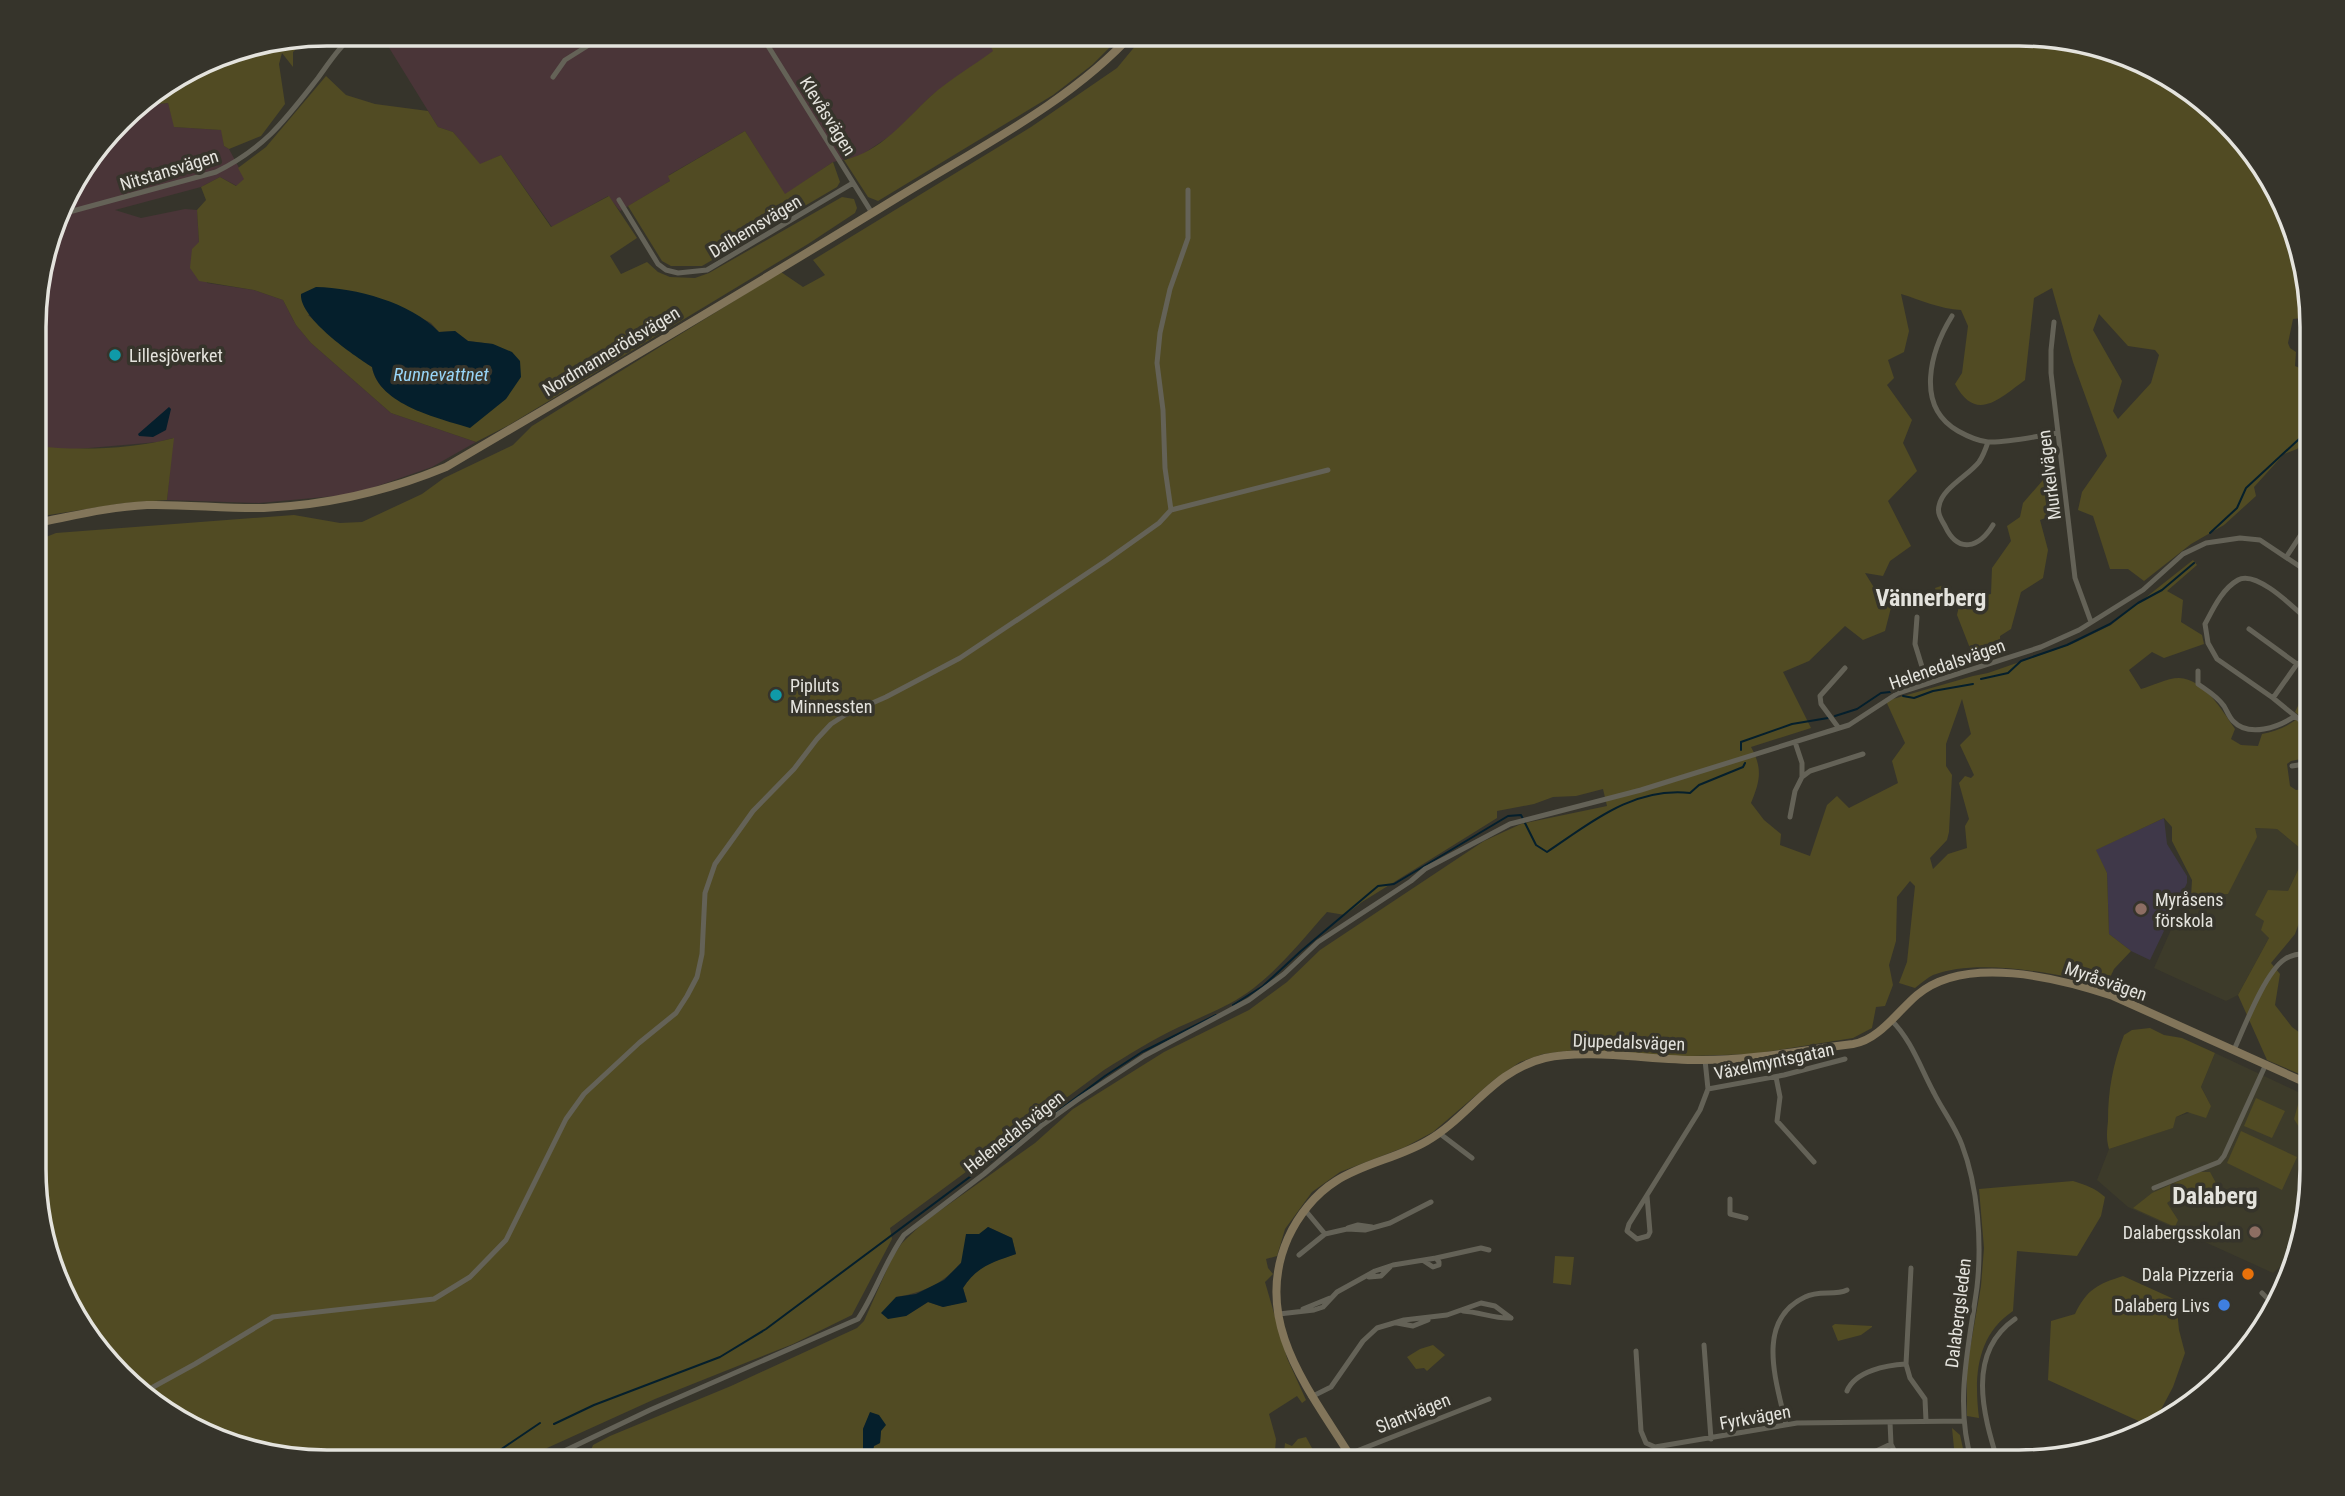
<svg xmlns="http://www.w3.org/2000/svg" width="2345" height="1496" font-family="'Roboto Condensed',sans-serif">
<rect width="100%" height="100%" fill="#36342b"/>
<!-- built -->
<path fill="#3d3b2a" d="M2254 828 2277 829 2306 853 2288 891 2256 915 2264 921 2269 938 2238 995 2226 1001 2154 968 2174 923 2191 897 2228 894Z
M2215 1053 2311 1098V1188L2299 1250 2273 1273 2128 1207 2097 1180 2109 1149 2172 1128 2176 1117 2211 1106 2201 1087Z"/>
<!-- industrial -->
<path fill="#4a3538" d="M380 33H984L994 51 931 96 893 134 860 156 833 162 785 195 745 131 669 175 670 181 620 211 608 196 552 227 501 155 480 165 453 132 438 127Z
M168 103 175 127 222 130 224 146 229 149 245 179 237 186 220 177 201 187 115 210 141 218 185 209 197 210 199 242 207 283 254 290 283 300 296 325 311 343 391 413 476 442 432 467 369 489 346 495 259 503 167 500 173 438 158 442 66 450 36 446V289L64 196 133 106Z"/>
<!-- education -->
<path fill="#3f3849" d="M2164 818 2167 844 2187 876V883L2150 960 2131 951 2109 934 2107 873 2095 850Z"/>
<!-- green -->
<path fill="#514b23" fill-rule="evenodd" d="M984 33H1124L1092 65 1053 95 878 201 868 197 844 160C882 151 904 121 931 96 950 79 973 66 993 51Z
M1146 33H2019L2112 49 2182 83 2273 180 2276 190 2272 193 2273 210 2285 222 2304 282 2298 298 2302 318 2293 319 2288 343 2290 348 2296 352 2295 366 2307 371 2311 364V436L2297 449 2284 454 2254 487 2256 496 2224 525 2191 544 2144 581 2128 569H2110L2093 516 2078 510 2082 492 2107 456 2073 362 2052 288 2034 298 2025 380C1999 399 1976 423 1955 384L1962 373 1968 326 1961 310C1940 309 1921 300 1901 294L1909 331 1904 352 1888 360 1894 378 1887 385 1912 420 1903 443 1917 471 1888 501 1911 546 1890 561 1883 576 1865 573 1878 594 1895 592 1885 631 1863 640 1845 626 1809 661 1783 672 1811 728 1751 747C1763 769 1760 781 1751 803L1764 820 1781 834 1780 845 1810 856 1827 805 1837 796 1849 808 1898 783 1892 761 1905 743 1886 701 1973 676 1988 673 2072 644 2111 625 2193 560 2197 565 2167 591 2183 600 2181 622 2202 635 2204 644 2164 658 2152 652 2129 670 2141 689C2152 686 2167 678 2179 678 2204 679 2222 710 2235 729L2231 739 2241 745 2258 746 2262 734C2276 731 2290 726 2300 716L2295 712 2304 694 2311 689V727L2307 730 2311 735V757L2291 761 2287 764 2290 786 2296 790 2311 788V900L2304 909 2295 934 2271 963 2280 974 2275 1005 2292 1027 2311 1041V1079L2267 1060 2238 995 2269 938 2261 930 2264 921 2255 915 2268 890 2288 891 2306 853 2277 829 2255 828 2257 837 2228 894 2191 897 2192 880 2172 841V827L2164 818 2096 850 2107 873 2109 934 2131 951 2114 969 2106 986C2060 974 1978 957 1933 975 1927 978 1920 984 1915 988L1899 983 1907 962 1915 886 1910 881 1897 897 1896 941 1889 965 1893 985 1885 1006 1876 1007 1872 1028 1853 1038 1753 1054 1660 1057 1575 1050 1543 1054 1520 1062 1495 1079 1433 1132 1405 1147 1340 1172 1312 1192 1285 1229 1277 1256 1266 1259 1268 1268 1273 1274 1265 1282 1287 1358 1306 1400 1302 1403 1297 1396 1269 1414 1276 1439 1274 1462 863 1463 872 1454 874 1446 880 1443 881 1431 870 1413 863 1429V1451L860 1455 862 1463H586L593 1445 610 1436 731 1386 857 1328 864 1321 892 1258 902 1243 924 1222 1035 1143 1073 1109 1164 1052 1249 1010 1287 982 1320 950 1484 841 1521 824 1607 806 1603 789 1576 796 1553 797 1534 804 1497 811V818L1362 902 1345 915 1327 912C1302 940 1278 971 1247 993 1225 1008 1203 1016 1179 1027 1153 1039 1128 1055 1104 1070L890 1228 892 1239 852 1315 793 1344 655 1399 514 1463H326L233 1447 163 1413 73 1316 36 1207V541L56 533 294 515 340 523 362 522 422 494 444 478 513 445 532 426 781 272 803 287 825 275 813 260 1031 127 1117 68ZM2099 314 2128 346 2155 350 2159 355 2151 383 2118 419 2113 411 2122 381 2093 330ZM1962 699 1971 734 1960 745 1974 775 1971 778 1965 776 1959 783 1969 819 1965 826 1967 848 1948 854 1933 869 1930 858 1947 840 1949 832 1952 775 1946 766V744ZM988 1227 1012 1238 1016 1254C991 1262 977 1266 963 1288L967 1301 943 1307 928 1302 906 1316 896 1297C947 1289 959 1266 988 1227Z
M309 37 293 52V67L282 53 279 64 285 104 261 136 229 149 224 146 221 130 174 127 168 103 133 106 215 55Z
M326 76 346 95 375 104 428 111 438 127 453 132 480 164 501 155 551 227 609 196 637 238 610 256 621 274 647 262 658 272 670 277 695 278 709 273 842 197 854 199 857 208 855 213 808 244 509 425 476 442 391 413 311 343 296 325 283 300 254 290 199 281 190 268 192 249 199 242 197 210 206 200 201 187 220 177 236 186 244 179 238 168 266 147ZM400 307 431 323 439 332 455 331 468 341 493 344 418 411C399 400 376 391 372 367L343 346 308 315Z
M745 131 785 194 833 162 840 182 837 187 702 266H671L662 261 628 206 670 181 668 176Z
M174 438 167 500 125 503 36 517V446C77 451 134 449 174 438Z
M2056 465 2062 512 2040 520 2048 550 2043 578 2021 592 2011 629 2000 636 2001 656 1975 661 1957 615 1959 606 1956 595 1963 591 1977 597 1991 594 1992 568 2011 541 2007 526 2020 517 2023 503Z
M1944 585 1952 606 1942 609 1935 588Z
M2150 1028 2164 1035 2182 1038 2215 1053 2201 1087 2211 1106 2206 1118 2187 1112 2176 1117 2173 1128 2109 1149C2106 1139 2107 1131 2108 1121 2108 1090 2113 1064 2124 1035L2132 1030Z
M2304 1097 2311 1100V1138L2304 1135 2294 1119 2299 1101Z
M2256 1098 2285 1111 2272 1138 2244 1126Z
M2241 1131 2297 1157 2282 1190 2227 1163Z
M2199 1172H2210L2216 1183C2206 1202 2183 1190 2167 1203L2178 1220 2175 1227 2133 1208 2152 1193Z
M2073 1181C2086 1185 2095 1188 2105 1197L2101 1216 2077 1256 2017 1251 2013 1311C1976 1336 1974 1377 1979 1418L1967 1416V1366L1981 1286 1984 1248 1979 1189Z
M1555 1256 1574 1257 1571 1285 1553 1283Z
M2123 1276 2176 1300 2179 1330 2185 1353 2173 1387 2156 1419 2143 1423 2048 1380 2051 1321 2075 1314C2087 1289 2098 1284 2123 1276Z
M2271 1316 2262 1333 2251 1343C2252 1329 2257 1320 2271 1316Z
M1835 1324 1872 1326V1327L1861 1335 1838 1341 1832 1326Z
M1433 1345 1445 1355 1427 1371 1424 1368 1416 1369 1407 1357 1420 1349Z
M1952 1428 1960 1435 1966 1462H1957L1955 1458Z
M1306 1437 1313 1450 1335 1459 1338 1462H1283L1285 1443 1292 1446 1298 1439Z
M573 1450 580 1460 579 1463H549Z"/>
<!-- water -->
<path fill="#051f2c" d="M316 287C356 288 410 302 439 332L455 331 468 341 493 344 512 352 520 361 521 377 506 399 470 428C438 418 379 405 372 367 353 355 299 318 301 294Z
M169 407 171 409 166 430 153 437 139 436 138 434Z
M988 1227 1012 1238 1016 1254C993 1262 976 1267 963 1288L967 1302 943 1307 928 1302 906 1316 888 1319 881 1313 896 1297 916 1294 944 1280 961 1263 966 1234H979Z
M870 1412 879 1415 886 1425 881 1431 880 1443 874 1446 872 1454 862 1463 859 1454 863 1451V1429Z"/>
<g fill="none" stroke-linecap="round" stroke-linejoin="round">
<!-- stream -->
<path stroke="#051f2c" stroke-width="2" d="M2210 533 2237 508 2246 488 2311 428
M1981 679 2008 673 2021 661 2067 645 2110 624 2138 603 2162 590 2194 563
M1903 696 1914 698 1933 691 1973 684
M1835 716 1857 709 1881 693 1890 692
M1741 750V742L1792 724 1828 718
M1233 1005 1263 986 1301 951 1378 886 1394 884 1508 816 1521 815 1536 845 1547 852C1592 822 1633 787 1690 793L1699 785 1743 767 1745 763
M554 1424 594 1405 720 1357 766 1329 1105 1076 1142 1052 1216 1015
M500 1450 540 1423
M480 1463 496 1452"/>
<!-- street -->
<path stroke="#646257" stroke-width="5" d="M760 33 872 213
M553 77 565 60 608 33
M619 200 658 264 666 270 678 273 707 270 853 183
M58 215 216 172C265 148 285 120 318 78 329 63 341 44 357 33
M1952 316C1931 350 1914 406 1958 431 1967 436 1977 441 1988 442 2008 443 2037 436 2058 433
M2054 322 2051 350V373L2075 578 2091 622
M1988 442C1986 448 1983 456 1979 462 1968 476 1942 488 1939 506 1937 513 1941 519 1945 526 1958 554 1979 548 1993 525
M1171 510 1165 468 1163 410 1157 363 1160 333 1170 289 1188 238V190
M2287 556 2311 519
M1917 617 1915 644 1927 683
M2311 623C2297 611 2257 569 2238 580 2222 589 2213 609 2205 624L2208 643 2217 659 2273 698 2311 729
M2249 629 2297 664
M2198 671V684C2208 691 2217 696 2224 706 2227 711 2229 717 2233 721 2249 738 2279 727 2295 716
M2273 698 2297 664 2311 657
M1838 727 1821 704 1820 696 1845 668
M2292 766 2311 763
M1802 777 1810 771 1863 754
M1790 817 1795 791 1802 777V763L1795 742
M1891 1020C1911 1039 1921 1069 1934 1093 1943 1111 1955 1126 1962 1145 1978 1187 1982 1243 1977 1287 1969 1346 1954 1404 1972 1462
M2234 1050C2244 1028 2265 972 2285 959 2293 954 2302 953 2311 954
M1776 1077 1780 1097 1777 1121 1814 1162
M1708 1089 1784 1075 1845 1059
M1439 1133 1472 1158
M2154 1188 2219 1162 2224 1156 2266 1064
M1647 1196 1650 1232 1648 1236 1637 1239 1627 1231 1629 1224 1700 1110 1708 1089 1705 1060
M1730 1199V1214L1746 1218
M1305 1210 1325 1234
M1348 1228 1358 1225 1372 1227
M1299 1255 1325 1234 1347 1229 1365 1230 1390 1223 1431 1202
M1436 1258 1481 1248 1489 1250
M1911 1268 1906 1364 1910 1378 1925 1399 1926 1421
M1369 1277 1381 1276 1390 1267
M2262 1293 2275 1306
M1303 1309 1330 1298
M1463 1311C1480 1312 1495 1319 1511 1318
M1279 1314 1314 1310 1323 1307 1337 1292 1375 1271 1393 1265 1436 1258 1439 1262V1265L1433 1267 1424 1261
M1397 1323 1413 1326 1428 1320
M1704 1345 1711 1439
M1636 1351 1641 1431 1646 1443 1655 1447 1797 1423 1964 1421
M1847 1391C1855 1371 1887 1365 1906 1364
M144 1392 195 1364 273 1317 434 1299 470 1277 506 1240 566 1119 584 1094 639 1043 676 1013 687 996 697 977 702 954 705 893 715 864 753 811 794 769 817 739 831 724 845 715 886 697 960 658 1107 560 1159 523 1171 510 1328 470
M1311 1397 1331 1387 1363 1341 1377 1328 1404 1320 1447 1315 1481 1303 1495 1306 1511 1318
M1890 1422 1891 1444 1900 1462
M1786 1425C1777 1383 1754 1321 1805 1297 1819 1290 1835 1296 1847 1290
M1349 1454 1489 1399
M1853 1462 1891 1444
M1998 1462C1983 1414 1966 1353 2015 1319
M539 1463 650 1410 858 1319C876 1292 885 1261 904 1235L984 1174 1041 1126 1080 1098 1144 1056 1249 1000 1284 974 1318 942 1411 881 1425 869 1510 824 1641 790 1849 725 1898 693 2041 647 2079 630 2143 590 2183 554 2206 543 2240 538 2260 540 2311 574"/>
<!-- secondary -->
<path stroke="#82755a" stroke-width="8" d="M36 523C73 516 109 507 147 505 186 504 225 509 264 508 328 505 388 491 446 467 598 378 750 288 900 196 978 148 1072 101 1133 33
M1354 1462C1313 1394 1250 1324 1288 1238 1298 1216 1315 1194 1336 1181 1364 1163 1398 1158 1427 1141 1469 1117 1494 1070 1545 1058 1589 1048 1655 1061 1702 1060 1753 1060 1803 1050 1853 1044 1879 1040 1898 1011 1917 995 1965 954 2059 978 2113 996L2311 1085"/>
</g>
<!-- markers -->
<g fill="#0f9aa8" stroke="#36342b" stroke-width="2.5">
<circle cx="115" cy="355" r="7"/>
<circle cx="776" cy="695" r="7"/>
</g>
<g fill="#8d6e63" stroke="#36342b" stroke-width="2.5">
<circle cx="2141" cy="909" r="7"/>
<circle cx="2255" cy="1232" r="7"/>
</g>
<circle fill="#e8710a" stroke="#36342b" stroke-width="2.5" cx="2248" cy="1274" r="7"/>
<circle fill="#3f7fe0" stroke="#36342b" stroke-width="2.5" cx="2224" cy="1305" r="7"/>
<g text-anchor="middle" dominant-baseline="central" stroke-width="7" stroke-linejoin="round" paint-order="stroke">
<!-- street labels -->
<g font-size="18" fill="#e4e3dd" stroke="#36342b">
<text transform="translate(828 116) rotate(58)">Klevåsvägen</text>
<text transform="translate(169 170) rotate(-17)">Nitstansvägen</text>
<text transform="translate(755 226) rotate(-31)">Dalhemsvägen</text>
<text transform="translate(611 351) rotate(-31)">Nordmannerödsvägen</text>
<text transform="translate(2049 475) rotate(-97)">Murkelvägen</text>
<text transform="translate(1947 664) rotate(-19)">Helenedalsvägen</text>
<text transform="translate(2106 981) rotate(19)">Myråsvägen</text>
<text transform="translate(1629 1042) rotate(2)">Djupedalsvägen</text>
<text transform="translate(1774 1061) rotate(-12)">Växelmyntsgatan</text>
<text transform="translate(1014 1132) rotate(-38)">Helenedalsvägen</text>
<text transform="translate(1958 1313) rotate(-83)">Dalabergsleden</text>
<text transform="translate(1413 1413) rotate(-22)">Slantvägen</text>
<text transform="translate(1755 1417) rotate(-10)">Fyrkvägen</text>
</g>
<!-- poi labels -->
<g font-size="18" fill="#e4e3dd" stroke="#36342b" text-anchor="start">
<text x="129" y="355">Lillesjöverket</text>
<text x="790" y="685">Pipluts<tspan x="790" dy="21">Minnessten</tspan></text>
<text x="2155" y="899">Myråsens<tspan x="2155" dy="21">förskola</tspan></text>
<text x="2241" y="1232" text-anchor="end">Dalabergsskolan</text>
<text x="2234" y="1274" text-anchor="end">Dala Pizzeria</text>
<text x="2210" y="1305" text-anchor="end">Dalaberg Livs</text>
</g>
<!-- water labels -->
<g font-size="19" font-style="italic" fill="#98d4f6" stroke="#36342b">
<text x="441" y="374">Runnevattnet</text>
</g>
<!-- district labels -->
<g font-size="24" font-weight="bold" fill="#e4e3dd" stroke="#36342b">
<text x="1931" y="598">Vännerberg</text>
<text x="2215" y="1196">Dalaberg</text>
</g>
</g>
<!-- crop -->
<path d="M0 0H2345V1496H0ZM327 46H2019A281 281 0 0 1 2300 327V1169A281 281 0 0 1 2019 1450H327A281 281 0 0 1 46 1169V327A281 281 0 0 1 327 46Z" fill="#36342b" fill-rule="evenodd"/>
<path fill="none" stroke="#e4e3dd" stroke-width="3.5" d="M327 46H2019A281 281 0 0 1 2300 327V1169A281 281 0 0 1 2019 1450H327A281 281 0 0 1 46 1169V327A281 281 0 0 1 327 46Z"/>
</svg>
